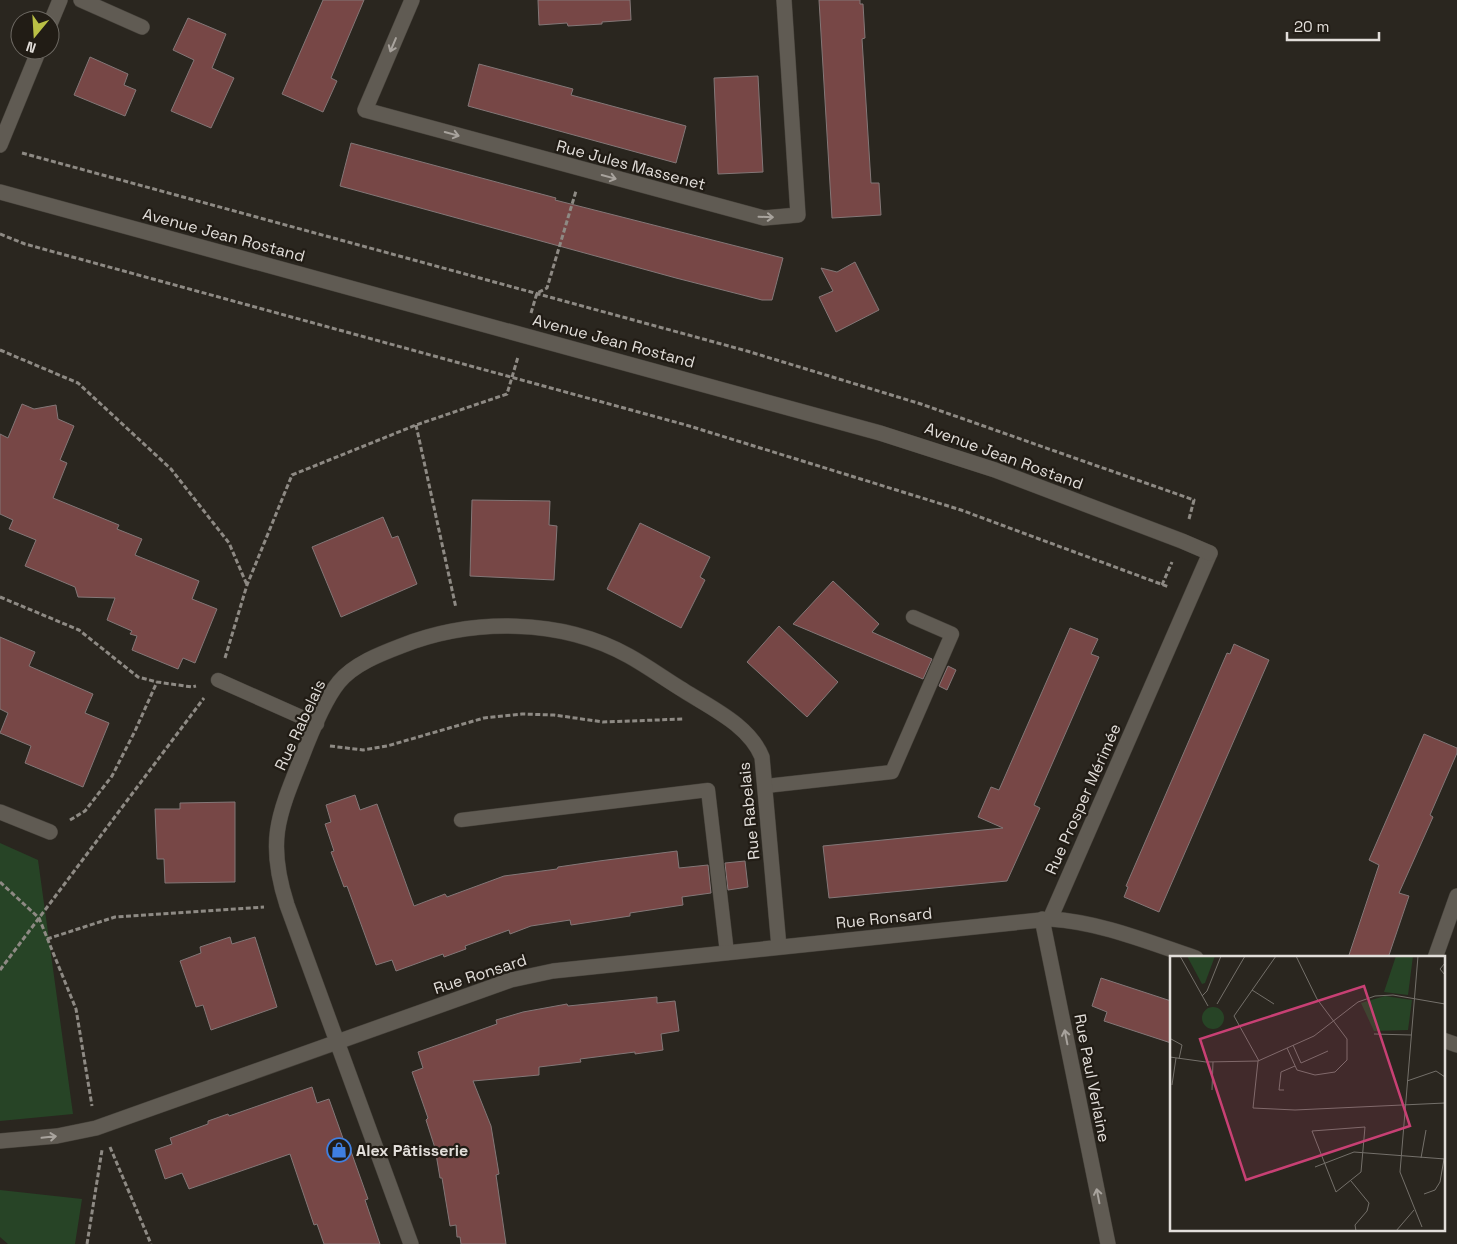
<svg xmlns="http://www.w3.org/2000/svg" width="1457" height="1244" font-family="'Space Grotesk',sans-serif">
<rect width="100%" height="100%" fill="#2a261f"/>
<!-- green -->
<path fill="#274426" d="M0 843 38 860 73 1114 0 1121Z
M0 1190 82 1199 75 1244H8L0 1237Z"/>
<!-- building -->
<path fill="#774746" stroke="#837777" d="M323 0H364L331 78 337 81 323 112 282 94Z
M538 0H630L631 20 602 22V24L568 26 567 23 539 25Z
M819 0H860V4H863L865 38 862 39 871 183H879L881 215 832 218Z
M188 18 226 34 212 68 234 78 211 128 171 111 194 60 173 50Z
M90 57 128 74 124 85 136 90 125 116 74 95Z
M479 64 573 89 571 95 686 126 676 163 468 106Z
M758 76 763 172 718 174 714 78Z
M351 143 556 198 555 200 783 258 772 300H762L676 278 340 186Z
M855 262 879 310 836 332 819 297 833 291 821 268 837 272Z
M22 404 34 409 56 405 58 419 74 426 60 460 67 463 53 498 119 525 117 529 142 539 135 555 199 581 192 599 217 609 195 663 183 658 178 669 132 650 137 636 130 634 132 631 107 620 115 598 78 597 75 587 25 566 36 540 9 529 13 520 0 514V434L8 438Z
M472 500 550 501 549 525 557 526 554 580 470 576Z
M383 517 392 538 398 536 417 584 341 617 312 547Z
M640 523 710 557 700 577 705 580 681 628 607 589Z
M833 581 879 624 872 632 932 659 923 679 793 624Z
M779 626 838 682 807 717 747 662Z
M1070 628 1098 639 1091 654 1099 657 1034 805 1040 808 1007 881 829 898 823 846 1003 828 978 817 991 787 999 790Z
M0 637 35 652 29 666 93 694 85 713 109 723 83 787 25 763 31 746 0 733 8 713 0 709Z
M1234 644 1269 660 1159 912 1124 897 1128 887 1126 886 1227 653 1230 654Z
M948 666 956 670 947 690 939 686Z
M1424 734 1457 748V753L1430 815 1433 817 1399 893 1409 896 1388 958H1348L1379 865 1369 860Z
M355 795 360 810 377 804 414 906 445 894 447 897 504 876 557 869 558 867 599 861 677 851 679 868 708 865 711 893 682 897 683 905 630 913V916L571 925 570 920 531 926 510 934 509 930 465 946 466 949 444 957 443 954 396 971 392 960 376 965 347 886 344 887 331 852 334 851 325 824 331 822 326 805Z
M235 802V882L165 883 164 859H157L155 809H180V803Z
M745 861 748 887 728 890 725 863Z
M230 937 232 944 255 937 277 1007 211 1030 203 1005 196 1007 180 961 201 953 200 947Z
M1101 978 1171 1001V1043L1104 1021 1107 1012 1092 1006Z
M657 997V1003L675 1001 679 1031 661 1034 663 1050 635 1054V1052L580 1059 581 1062 539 1067V1075L473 1081 491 1126 499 1174 496 1175 506 1244H461L460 1237H457L456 1225 450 1226 442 1178H440L435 1148 426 1120 428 1118 412 1072 423 1068 418 1052 497 1024 496 1020 523 1012 567 1004 568 1006Z
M312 1087 317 1103 329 1099 345 1144 348 1143 368 1199 365 1200 380 1244H324L317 1224 314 1225 290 1154 189 1189 182 1173 165 1179 155 1150 172 1144 170 1138 208 1124V1121L228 1114 229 1116Z"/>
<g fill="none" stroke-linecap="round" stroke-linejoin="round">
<!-- service casing -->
<g stroke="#45413a" stroke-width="15">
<path id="service" d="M218 680 317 724
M766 786 892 772 952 634 913 617
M461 820 708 790 727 953"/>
</g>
<!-- minor casing -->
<g stroke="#45413a" stroke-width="16">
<path id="minor" d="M81 0 142 27
M412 0 365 110 764 218 798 215 784 0
M50 24 60 0
M0 145 39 50
M0 812 50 832
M1042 919 1108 1244
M1050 919 1210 553
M1435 958 1457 896
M1443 1040 1457 1045
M0 1141 57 1136 96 1128 511 980 553 971 1050 919C1100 922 1148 942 1196 958
M411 1244 287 905C267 843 277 818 301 759 309 738 325 699 339 682 354 664 380 654 401 646 472 618 561 618 629 656 647 666 665 679 683 690 711 708 749 725 762 757L779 947"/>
</g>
<!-- tertiary casing -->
<g stroke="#45413a" stroke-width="16">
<path id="tertiary" d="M0 192 880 433 995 470 1182 541 1210 553"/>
</g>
<!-- path -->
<path stroke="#8e8a84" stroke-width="3" stroke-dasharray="5 2.5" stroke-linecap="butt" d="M22 153 747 351 921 404 1194 500 1189 519
M0 234 25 244 686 425 961 510 1169 587
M531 313 537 293 547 288 576 191
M0 350 78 383 171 469 229 543 247 585
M416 425 456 608
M1162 585 1172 562
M0 597 79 630 138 677 157 682 192 687 196 686
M225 658 247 585 292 475 416 425 507 394 518 357
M330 746 363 750 387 746 484 718 522 714 554 715 603 722 684 719
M70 820 85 811 112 776 135 731 157 682
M0 882 39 918 76 1009 92 1106
M47 939 115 917 264 907
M0 970 204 698
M110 1147 151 1244
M87 1244 102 1150"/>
<!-- service -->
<use href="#service" stroke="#605b53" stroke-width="14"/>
<!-- minor -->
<use href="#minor" stroke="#605b53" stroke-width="15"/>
<!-- tertiary -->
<use href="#tertiary" stroke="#605b53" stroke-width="15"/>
</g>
<!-- one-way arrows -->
<defs><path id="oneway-shaft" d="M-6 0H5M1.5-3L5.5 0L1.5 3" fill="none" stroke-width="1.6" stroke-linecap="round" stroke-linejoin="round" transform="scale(1.25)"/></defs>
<g stroke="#a8a39d">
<use href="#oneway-shaft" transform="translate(393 45) rotate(113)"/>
<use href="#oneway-shaft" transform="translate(452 134) rotate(15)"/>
<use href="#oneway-shaft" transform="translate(609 177) rotate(15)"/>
<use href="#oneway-shaft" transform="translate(766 217) rotate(2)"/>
<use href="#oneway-shaft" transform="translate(1066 1037) rotate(-101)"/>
<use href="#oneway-shaft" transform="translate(49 1137) rotate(-6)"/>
<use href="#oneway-shaft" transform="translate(1098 1196) rotate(-101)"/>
</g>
<!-- icons -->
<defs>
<g id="shop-ring" transform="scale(1.25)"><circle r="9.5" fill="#211c15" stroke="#3f7fe0" stroke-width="1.5"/><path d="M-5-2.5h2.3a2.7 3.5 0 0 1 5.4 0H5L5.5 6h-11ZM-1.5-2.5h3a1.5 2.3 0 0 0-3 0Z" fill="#3f7fe0"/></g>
</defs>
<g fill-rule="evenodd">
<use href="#shop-ring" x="339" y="1150"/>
</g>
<g text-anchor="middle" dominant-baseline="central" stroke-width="4.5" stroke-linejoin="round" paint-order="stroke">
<!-- street labels -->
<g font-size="16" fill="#e2deda" stroke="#211c15">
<text transform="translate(631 165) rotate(15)">Rue Jules Massenet</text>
<text transform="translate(224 235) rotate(15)">Avenue Jean Rostand</text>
<text transform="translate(614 341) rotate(15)">Avenue Jean Rostand</text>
<text transform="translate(1004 456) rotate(20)">Avenue Jean Rostand</text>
<text transform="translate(300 725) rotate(-65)">Rue Rabelais</text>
<text transform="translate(1083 799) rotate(-66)">Rue Prosper Mérimée</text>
<text transform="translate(749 811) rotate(-96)">Rue Rabelais</text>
<text transform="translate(884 918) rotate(-6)">Rue Ronsard</text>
<text transform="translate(480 974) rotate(-18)">Rue Ronsard</text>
<text transform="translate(1092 1078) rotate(79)">Rue Paul Verlaine</text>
</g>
<!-- poi labels -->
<g font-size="16" font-weight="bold" fill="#e2deda" stroke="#211c15" text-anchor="start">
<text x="356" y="1150">Alex Pâtisserie</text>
</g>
</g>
<!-- overview -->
<g transform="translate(1170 956)">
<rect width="275" height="275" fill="#2a261f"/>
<path d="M17 0H45L35 27 32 28ZM226 0H243L238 39 214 36ZM215 40 242 44 238 74 204 75 191 47ZM32 62a11 11 0 1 1 22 0a11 11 0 1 1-22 0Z" fill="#274426"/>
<path fill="none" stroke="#74706a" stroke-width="1" d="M10 0 38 50M248 0 230 216 252 271M275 7 270 13 275 19M82 34 104 48M32 40 37 35 51 0M47 48 75 0M204 78 241 79M1 83 12 89 9 103M123 89 131 107 158 95M117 92 127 114 145 119 165 116 177 104V83L147 43 126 0M0 101 36 106 88 105 144 80 188 46 205 40 223 39 275 48M88 105 83 152 125 154 275 147M89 105 64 60 106 0M237 125 266 115 275 121M2 129 6 102M42 134 43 106M114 134H109L111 116 125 110M195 171 191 216 166 236 142 175ZM251 202 256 174M145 211 184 196 275 203M181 225 199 247 197 255 185 269 186 275M254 238 265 234 270 226 274 203M226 275 244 254"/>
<path fill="#c84074" fill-opacity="0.15" stroke="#c84074" stroke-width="2.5" d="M194 30 240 170 76 224 30 83Z"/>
<rect width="275" height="275" fill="none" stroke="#e2deda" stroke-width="2.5"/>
</g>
<!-- north arrow -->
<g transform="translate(35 35) rotate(198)"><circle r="24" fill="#211c15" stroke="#6e6a64"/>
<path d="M0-4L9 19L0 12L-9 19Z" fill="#bac045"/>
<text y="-8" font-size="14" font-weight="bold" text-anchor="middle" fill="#e2deda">N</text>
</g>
<!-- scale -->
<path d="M1287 32v8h92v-8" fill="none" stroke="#e2deda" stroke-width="2.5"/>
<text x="1294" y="32" font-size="15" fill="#e2deda" stroke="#211c15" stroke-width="4" paint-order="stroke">20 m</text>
</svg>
